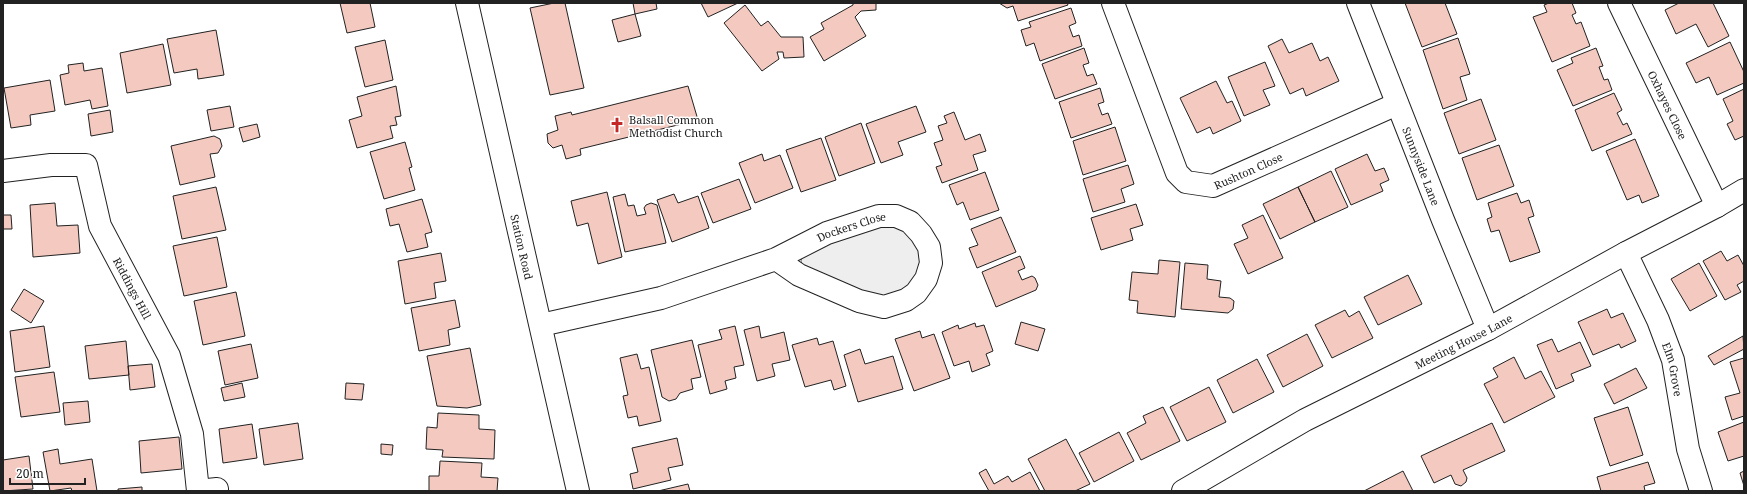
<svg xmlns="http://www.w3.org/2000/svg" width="1747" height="494" font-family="'Noto Serif',serif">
<rect width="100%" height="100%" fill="#fff"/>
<!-- green -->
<path fill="#eee" stroke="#6f6f6f" d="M890 223C903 229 916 237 920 252 927 274 899 300 878 298 872 298 864 293 858 291 840 284 822 277 804 270L801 261 803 254 832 241Z"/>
<!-- building -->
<path fill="#f3c9c0" stroke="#222" d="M340 3H370L375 27 347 33Z
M554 3H565L584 88 550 95 530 8Z
M633 3H656L657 9 635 14Z
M701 3H738L708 17Z
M853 3H876V10L861 11 855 17 866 36 824 61 810 37 824 29 821 23 853 5Z
M999 3H1067L1068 5 1018 21 1013 6 1007 8Z
M1405 3H1445L1457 34 1422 47Z
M1549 3H1572L1576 13 1572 15 1576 24 1581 22 1590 46 1552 62 1533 17 1547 12 1544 5Z
M1679 3H1713L1729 36 1708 47 1696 24 1676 34 1665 10Z
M745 5 761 26 768 21 781 37H803L804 57 784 58 783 52H777L779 59 762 71 724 23Z
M1071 8 1076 23 1069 26 1073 37 1079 35 1082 46 1040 61 1034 43 1026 46 1021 30 1031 27 1029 22Z
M635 14 641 36 618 42 612 20Z
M216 30 224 75 198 79 197 69 174 73 167 39Z
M1458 38 1470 74 1460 77 1467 100 1443 109 1423 50Z
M1282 39 1289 53 1312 43 1320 61 1328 57 1339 81 1306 96 1303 88 1290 94 1268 46Z
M385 40 393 80 365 87 355 47Z
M1730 42 1744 72V83L1717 95 1709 77 1696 83 1686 63Z
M163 44 171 85 127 93 120 53Z
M1084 48 1089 63 1083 65 1087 76 1093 74 1097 84 1055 99 1042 64Z
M1596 48 1603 66 1599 67 1604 80 1608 79 1612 90 1573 106 1557 70 1573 63 1571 58Z
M1265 62 1275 86 1263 90 1270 105 1244 116 1228 77Z
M83 63 84 71 102 68 108 106 92 109 90 100 65 105 60 75 69 73 68 65Z
M50 80 55 111 30 115 31 125 11 128 4 88Z
M1216 81 1227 103 1232 101 1241 121 1213 134 1210 127 1197 133 1180 98Z
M396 86 401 116 395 117 397 125 390 126 393 138 357 148 349 120 362 116 357 97Z
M688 86 698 120 580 149 581 155 566 159 562 145 553 148 548 143 547 134 558 130 555 116 571 112 572 115Z
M1100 88 1104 102 1098 104 1102 115 1108 113 1112 124 1071 138 1059 102Z
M1744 89V136L1735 140 1727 124 1733 121 1723 99Z
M1614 93 1622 110 1617 113 1623 125 1627 123 1632 134 1592 151 1575 110Z
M1481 99 1496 140 1459 154 1444 113Z
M230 106 234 127 211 131 207 110Z
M916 106 926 132 898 142 903 155 881 163 866 124Z
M110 110 113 132 91 136 88 114Z
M954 112 965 140 980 134 986 151 973 155 978 170 942 183 936 167 942 165 934 143 943 140 938 126 947 123 944 116Z
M861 123 875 163 839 176 825 137Z
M257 124 260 137 243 142 239 128Z
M1115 127 1126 161 1083 175 1073 141Z
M214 136 220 139 222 146 218 153 210 154 215 177 180 185 171 146Z
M821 138 836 180 801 192 786 150Z
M1635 139 1659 196 1642 203 1639 195 1627 200 1606 151Z
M405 142 412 167 409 168 415 190 384 199 370 152Z
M1499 145 1514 186 1477 200 1462 158Z
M762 154 764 161 780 155 793 188 755 203 739 163Z
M1367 154 1375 171 1384 168 1389 180 1380 184 1383 191 1351 205 1335 169Z
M1128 165 1134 184 1121 189 1125 202 1093 212 1083 179Z
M1331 171 1348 207 1315 222 1298 187Z
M985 172 999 210 970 220 963 202 957 205 949 185Z
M739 179 751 209 713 223 701 193Z
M216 187 226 230 182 239 173 196Z
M1298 187 1315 222 1280 239 1263 204Z
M607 192 622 257 598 264 588 223 577 226 571 201Z
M1517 193 1521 203 1529 200 1534 216 1528 218 1540 252 1510 262 1499 230 1491 232 1487 219 1492 217 1488 203Z
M625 194 628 206 634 205 637 216 646 214 644 208 646 205 651 203 657 205 666 243 625 252 613 197Z
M674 194 678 203 698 196 709 228 672 242 657 200Z
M422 199 432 232 425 234 428 247 407 252 399 224 390 226 386 209Z
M55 203 57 226 78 225 80 253 33 257 30 205Z
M1136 204 1143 225 1130 229 1133 240 1101 250 1091 218Z
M3 215H11L12 229H3Z
M1263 215 1283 258 1248 274 1234 244 1248 238 1242 225Z
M1001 217 1016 252 977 268 969 248 978 245 971 229Z
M217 237 227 287 184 296 173 246Z
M1721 251 1727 261 1738 255 1744 266V281L1737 285 1741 292 1725 300 1703 261Z
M441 253 446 281 434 283 436 298 405 304 398 261Z
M1020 256 1025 268 1018 271 1022 280 1032 276 1035 278 1038 285 1036 290 996 307 982 272Z
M1159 260 1180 262 1175 317 1137 313 1138 301 1129 300 1132 272 1158 274Z
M1185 263 1208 265 1207 279 1221 281 1219 297 1230 298 1234 301 1233 309 1228 313 1181 309Z
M1699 263 1717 296 1690 311 1671 279Z
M1408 275 1422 304 1378 325 1364 297Z
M24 289 44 301 31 323 11 310Z
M236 292 245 336 203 345 194 301Z
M455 300 460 327 448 330 450 345 419 351 411 308Z
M1607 309 1611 318 1623 313 1636 341 1621 348 1619 344 1593 355 1578 322Z
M1345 310 1349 317 1359 311 1373 338 1332 358 1315 325Z
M1021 322 1045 329 1038 351 1015 344Z
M975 323 976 327 984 325 993 351 986 354 990 365 972 372 969 361 954 366 942 332 958 325 959 329Z
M44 326 50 367 15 372 10 331Z
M735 326 744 365 734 367 736 378 725 381 727 389 710 394 698 345 722 339 719 330Z
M759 326 761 338 784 332 790 360 772 364 775 376 757 381 744 330Z
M920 331 922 338 934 334 950 378 914 391 895 339Z
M1307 334 1323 366 1283 387 1267 355Z
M1743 336 1744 349 1714 365 1708 356Z
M817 338 819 345 833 341 846 386 834 390 831 380 805 387 792 345Z
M1552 339 1558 352 1580 342 1591 366 1571 374 1574 381 1556 389 1537 345Z
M692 340 701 377 691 379 693 389 680 393 676 399 669 401 662 397 651 350Z
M126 341 129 375 89 379 85 346Z
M251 344 258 378 225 385 218 351Z
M470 348 481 405 467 408 437 406 427 356Z
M860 349 865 364 893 356 903 389 858 402 844 355Z
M637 354 641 369 649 367 661 421 639 426 637 416 628 418 623 396 628 395 620 358Z
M1514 357 1525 379 1541 371 1555 397 1504 423 1484 384 1498 377 1493 368Z
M1744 358V416L1732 420 1725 397 1740 393 1730 362Z
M1257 359 1274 392 1233 413 1217 380Z
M152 364 155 387 130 390 128 366Z
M1636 368 1647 388 1614 404 1604 384Z
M54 372 60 412 21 417 15 377Z
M242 383 245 397 224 401 221 388Z
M346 383 364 384 362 400 345 399Z
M1209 387 1226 422 1187 441 1170 407Z
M88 401 90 422 65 425 63 403Z
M1163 407 1180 441 1141 460 1127 433 1146 423 1143 416Z
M1628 407 1643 455 1610 466 1594 418Z
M438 413 479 415V429L495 430 494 459 442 457 443 450 426 449 427 427 437 428Z
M1744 422V456L1728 461 1718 432Z
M298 423 303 459 264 465 259 429Z
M1492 423 1505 451 1463 470 1467 478 1466 482 1461 486 1455 484 1451 475 1434 483 1421 456Z
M252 424 257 458 223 463 219 429Z
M1119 432 1134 461 1094 482 1079 453Z
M179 437 182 469 141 473 139 441Z
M677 438 683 465 668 468 671 480 633 489 630 474 638 472 632 448Z
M1066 439 1090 484 1075 491H1045L1028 459Z
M381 444 393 445 392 455 381 454Z
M58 449 60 464 92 459 97 491H72L71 488 50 491 43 452Z
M29 456 33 489 3 491V460Z
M440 461 482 463 481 477 498 478 497 491H429V476H439Z
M1648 462 1655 483 1644 486 1645 491H1601L1597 477Z
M986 469 994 484 1008 476 1012 482 1030 472 1040 491H989L979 473Z
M1403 471 1413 491H1364Z
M1744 471V486L1740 473Z
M688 484 690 491H658Z
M142 487V491H118V489Z"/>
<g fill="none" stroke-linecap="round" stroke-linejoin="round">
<!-- street casing -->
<g stroke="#222" stroke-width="24">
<g id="street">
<path id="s1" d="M1113 3 1177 173 1186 182 1213 186 1397 104"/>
<path id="s2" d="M1358 3 1443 220 1488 329"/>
<path id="s3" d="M1619 3 1717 206"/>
<path id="s4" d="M3 171 51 165H86L100 226 169 356 192 434 198 491 217 489"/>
<path id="s5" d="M1626 253 1658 320 1673 360 1688 449 1701 491"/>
<path id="s6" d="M541 325 661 298 776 259 827 233 879 216H896L910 222 921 234 929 247 931 263 926 279 916 293 906 300 884 307 859 301 799 275 776 259"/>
<path id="s7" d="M1183 491 1305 420 1488 329 1626 253 1717 206 1744 190"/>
</g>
</g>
<!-- secondary casing -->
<g stroke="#222" stroke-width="24">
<g id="secondary">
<path id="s8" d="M467 3 578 491"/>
</g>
</g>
<!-- street -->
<use href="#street" stroke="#fff" stroke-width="22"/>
<!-- secondary -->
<use href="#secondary" stroke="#fff" stroke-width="22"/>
</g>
<!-- icons -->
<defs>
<g id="church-bare" transform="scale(1.2)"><path d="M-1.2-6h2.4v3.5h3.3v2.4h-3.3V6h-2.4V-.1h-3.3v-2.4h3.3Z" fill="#c62828" stroke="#fff" stroke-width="2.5" paint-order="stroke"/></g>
</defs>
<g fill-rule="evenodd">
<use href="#church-bare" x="617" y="125"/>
</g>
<g text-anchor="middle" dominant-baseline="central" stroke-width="3" stroke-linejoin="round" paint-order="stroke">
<!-- street labels -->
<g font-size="11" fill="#222" stroke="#fff">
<text stroke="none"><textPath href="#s3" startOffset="113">Oxhayes Close</textPath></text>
<text stroke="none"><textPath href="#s2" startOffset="175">Sunnyside Lane</textPath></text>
<text stroke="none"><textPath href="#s1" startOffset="260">Rushton Close</textPath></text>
<text stroke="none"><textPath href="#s6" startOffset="327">Dockers Close</textPath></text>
<text stroke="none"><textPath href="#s8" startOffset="250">Station Road</textPath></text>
<text stroke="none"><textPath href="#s4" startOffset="216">Riddings Hill</textPath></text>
<text stroke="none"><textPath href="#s7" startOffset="318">Meeting House Lane</textPath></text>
<text stroke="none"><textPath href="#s5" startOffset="126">Elm Grove</textPath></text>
</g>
<!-- poi labels -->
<g font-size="11" fill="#222" stroke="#fff" text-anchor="start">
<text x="629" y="119">Balsall Common<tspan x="629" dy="13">Methodist Church</tspan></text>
</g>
</g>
<!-- border -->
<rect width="1747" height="494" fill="none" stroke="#222222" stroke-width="8"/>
<!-- scale -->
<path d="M10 478v6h75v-6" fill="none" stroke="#222222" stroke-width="2"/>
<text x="16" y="478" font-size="12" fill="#222222" stroke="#ffffff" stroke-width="3" paint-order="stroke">20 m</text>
</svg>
